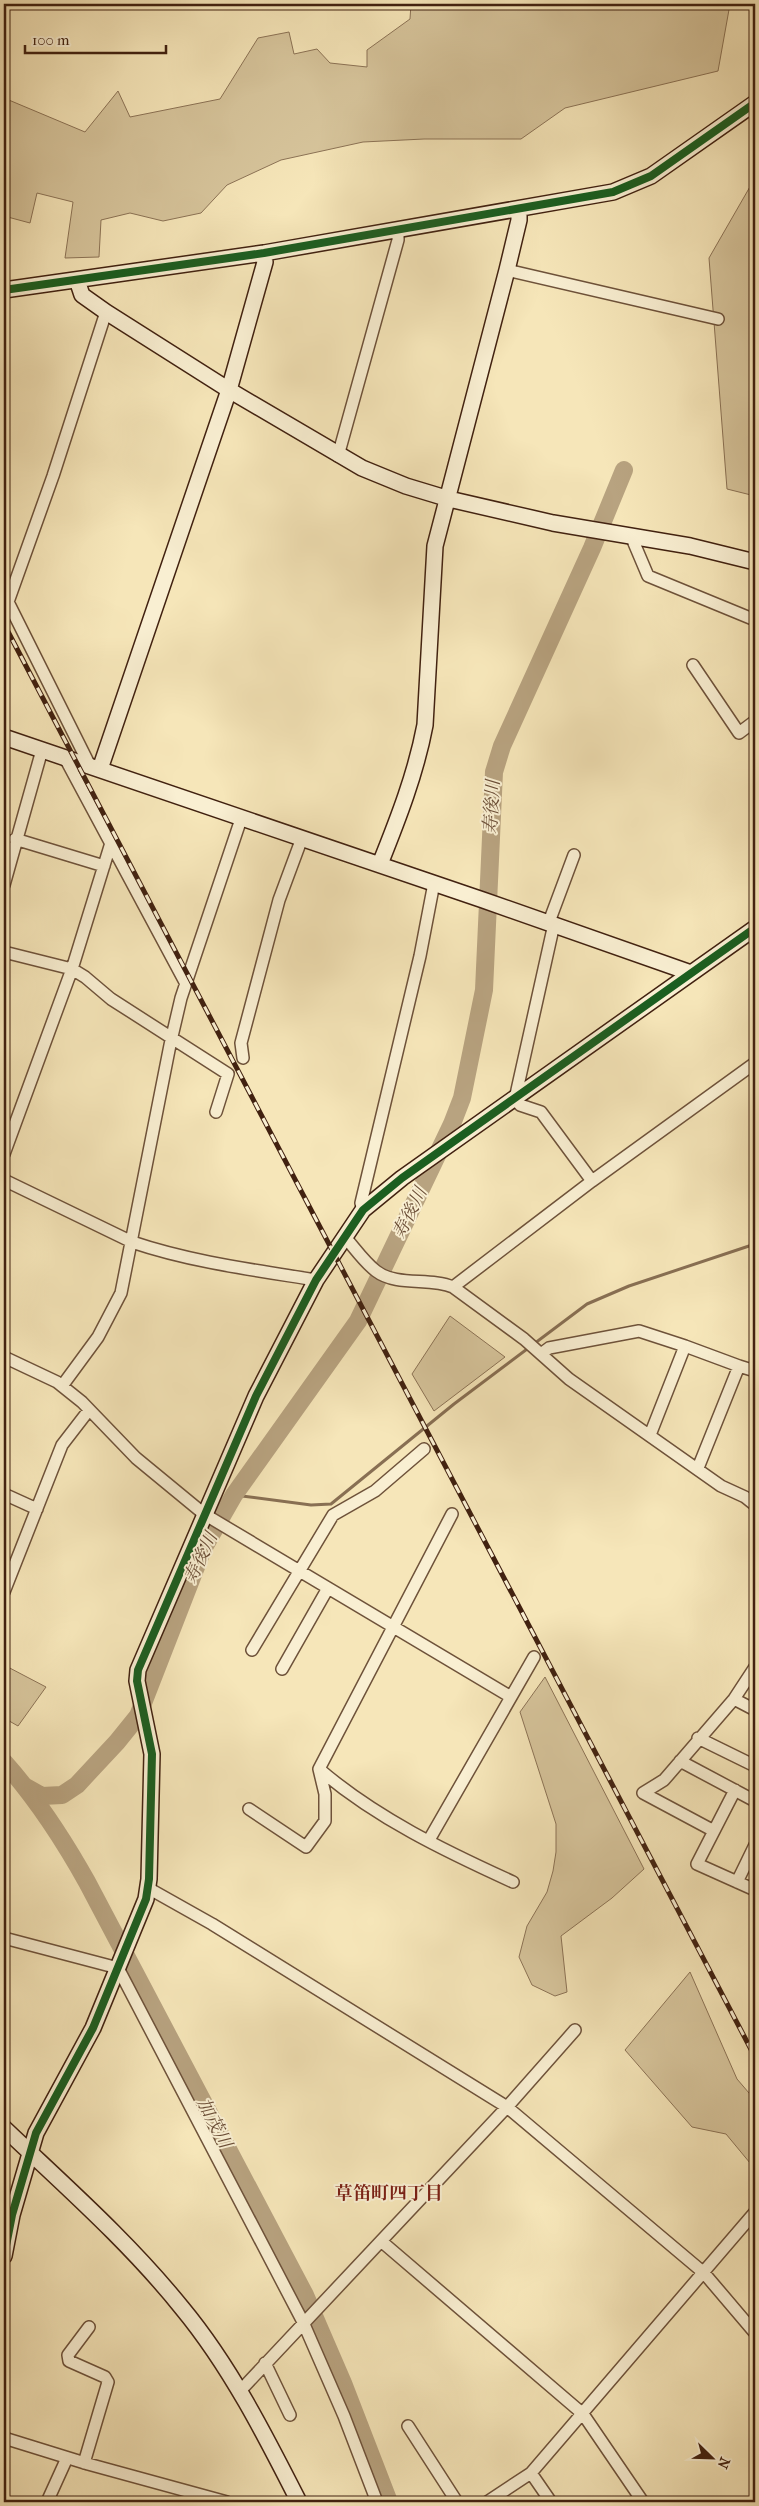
<svg xmlns="http://www.w3.org/2000/svg" width="759" height="2506" font-family="'IM FELL French Canon','Noto Serif JP',serif">
<rect width="100%" height="100%" fill="#f6e6b9"/>
<filter id="stains"><feTurbulence type="fractalNoise" baseFrequency=".004" numOctaves="4"/><feColorMatrix values="0 0 0 0 .2 0 0 0 0 .09 0 0 0 0 .02 0 0 0 .5 -.17"/></filter>
<radialGradient id="worn" r=".72"><stop offset=".6" stop-color="#630" stop-opacity="0"/><stop offset="1" stop-color="#630" stop-opacity=".3"/></radialGradient>
<!-- green -->
<path fill="#d7c59c" stroke="#8c7356" d="M411 4H730L718 71 565 108 521 139H424L363 142 281 160 227 185 201 213 163 221 130 213 101 220 99 257 65 258 73 202 37 193 30 223 4 216V98L85 132 118 91 130 117 220 99 258 38 289 32 294 54 317 49 330 63 367 67V50L410 19Z
M755 178V496L727 489 709 258Z
M450 1316 505 1357 434 1411 412 1374Z
M4 1648 9 1650 4 1665 46 1687 18 1726 4 1718Z
M545 1677 644 1869 612 1898 561 1936 567 1992 555 1996 532 1985 519 1957 527 1926 547 1892 553 1871 556 1852V1824L520 1712Z
M690 1972 737 2079 755 2100V2169L726 2134 692 2127 625 2050Z"/>
<g fill="none" stroke-linecap="round" stroke-linejoin="round">
<!-- stream -->
<path stroke="#886f53" stroke-width="3" d="M234 1495 311 1505 331 1504 454 1404 587 1304 629 1286 755 1244"/>
<!-- river -->
<path stroke="#b8a380" stroke-width="18" d="M4 1762C37 1799 63 1839 87 1882L305 2295 343 2383 389 2502
M26 1787 42 1796 62 1795 77 1785 117 1742 138 1716 203 1549 234 1495 358 1321 452 1124 462 1098 484 990 494 772 502 746 592 548 624 470"/>
<!-- street casing -->
<g stroke="#6e523a" stroke-width="14">
<path id="street" d="M507 270 718 319
M338 456 398 240V231
M634 537V543L648 576 755 620
M693 665 739 733 755 721
M65 758 185 982
M90 766 8 602 53 476 106 312
M15 839 104 866
M4 885 42 750
M549 922 574 855
M554 924 515 1099 520 1105 541 1112 592 1181
M4 952 72 969 85 977 111 999 228 1074 216 1112
M243 1058 241 1043 279 900 302 838
M4 1154 72 969 110 846
M4 1180 132 1242C191 1262 254 1270 316 1280
M363 1210 361 1203 420 956 434 883
M344 1236C354 1247 364 1262 376 1271 397 1287 430 1277 453 1287L524 1339 569 1379 721 1486 745 1497 755 1505
M453 1287 592 1181 755 1063
M685 1346 739 1366
M541 1354 549 1348 639 1331 685 1346 650 1435
M4 1357 57 1382 82 1402 136 1458 204 1514 511 1697
M62 1386 98 1337 121 1293 170 1045 181 998 241 819
M698 1468 739 1366 755 1371
M4 1494 37 1509
M4 1592 62 1445 89 1410
M252 1650 333 1515 375 1491 424 1449
M282 1669 328 1588
M734 1699 755 1710
M698 1738 755 1766
M680 1761 755 1801
M319 1769C376 1818 445 1851 513 1882
M735 1790 697 1864 755 1890
M249 1809 306 1847 325 1821V1794L319 1769 452 1514
M714 1831 643 1793 664 1780 734 1699 755 1667
M429 1840 534 1657
M737 1882 755 1845
M148 1888 212 1924 507 2107 704 2273 755 2333
M4 1938 118 1968 303 2322 344 2416 377 2502
M381 2241 583 2414 643 2502
M265 2363 290 2415
M240 2391 507 2107 575 2030
M408 2426 457 2502
M4 2438 88 2464 227 2502
M84 2463 108 2382 105 2377 69 2361 68 2355 89 2327
M531 2473 551 2502
M47 2502 67 2458
M487 2502 531 2473 755 2212"/>
</g>
<!-- secondary casing -->
<g stroke="#412110" stroke-width="18">
<path id="secondary" d="M77 280 82 295 106 312 229 390 362 468 406 486 449 499 553 523 690 546 755 562
M4 290 264 253 613 192 651 176 755 103
M4 737 483 900 691 973
M100 769 229 390 265 262 264 253
M380 864C398 819 416 773 425 725L435 546 507 270 519 220V210
M4 2128C65 2186 129 2242 182 2308 230 2366 265 2435 299 2502
M4 2256 12 2215 36 2133 93 2028 146 1899 149 1879 152 1754 137 1681 138 1670 256 1396 316 1280 363 1210 402 1178 755 928"/>
</g>
<!-- street -->
<use href="#street" stroke="#f9efd2" stroke-width="11"/>
<!-- secondary -->
<use href="#secondary" stroke="#f9efd2" stroke-width="15"/>
<!-- rail casing -->
<g stroke="#412110" stroke-width="5">
<path id="rail" d="M4 624 755 2057"/>
</g>
<!-- rail -->
<use href="#rail" stroke="#f9efd2" stroke-width="3" stroke-dasharray="9" stroke-linecap="butt"/>
<!-- cycleway casing -->
<g stroke="#f9efd2" stroke-width="11">
<path id="cycleway" d="M4 290 264 253 613 192 651 176 755 103
M4 2256 12 2215 36 2133 93 2028 146 1899 149 1879 152 1754 137 1681 138 1670 256 1396 316 1280 363 1210 402 1178 755 928"/>
</g>
<!-- cycleway -->
<use href="#cycleway" stroke="#1b5e20" stroke-width="8"/>
</g>
<g text-anchor="middle" dominant-baseline="central" stroke-width="4" stroke-linejoin="round" paint-order="stroke">
<!-- water labels -->
<g font-size="18" font-style="italic" fill="#6b4e37" stroke="#f9efd2">
<text transform="translate(492 807) rotate(-87)">寿後川</text>
<text transform="translate(410 1213) rotate(-64)">寿後川</text>
<text transform="translate(201 1558) rotate(-65)">寿後川</text>
<text transform="translate(214 2123) rotate(62)">加茂川</text>
</g>
<!-- neighbourhood labels -->
<g font-size="18" font-weight="bold" fill="#7a1f14" stroke="#f9efd2">
<text x="389" y="2193">草笛町四丁目</text>
</g>
</g>
<!-- margin -->
<rect width="759" height="2506" fill="none" stroke="#f6e6b9" stroke-width="20"/>
<rect x="5" y="5" width="749" height="2496" fill="none" stroke="#412110" stroke-width="2.5"/>
<rect x="10" y="10" width="739" height="2486" fill="none" stroke="#412110"/>
<!-- north arrow -->
<g transform="translate(712 2458) rotate(113)" stroke="#f9efd2" stroke-width="4" paint-order="stroke">
<path d="M0-4L9 19L0 12L-9 19Z" fill="#412110"/>
<text y="-8" font-size="14" font-weight="bold" text-anchor="middle" fill="#412110">N</text>
</g>
<!-- scale -->
<path d="M25 45v8h141v-8" fill="none" stroke="#412110" stroke-width="2.5"/>
<text x="32" y="45" font-size="15" fill="#412110" stroke="#f9efd2" stroke-width="4" paint-order="stroke">100 m</text>
<rect width="100%" height="100%" filter="url(#stains)"/>
<rect width="100%" height="100%" fill="url(#worn)"/>
</svg>
